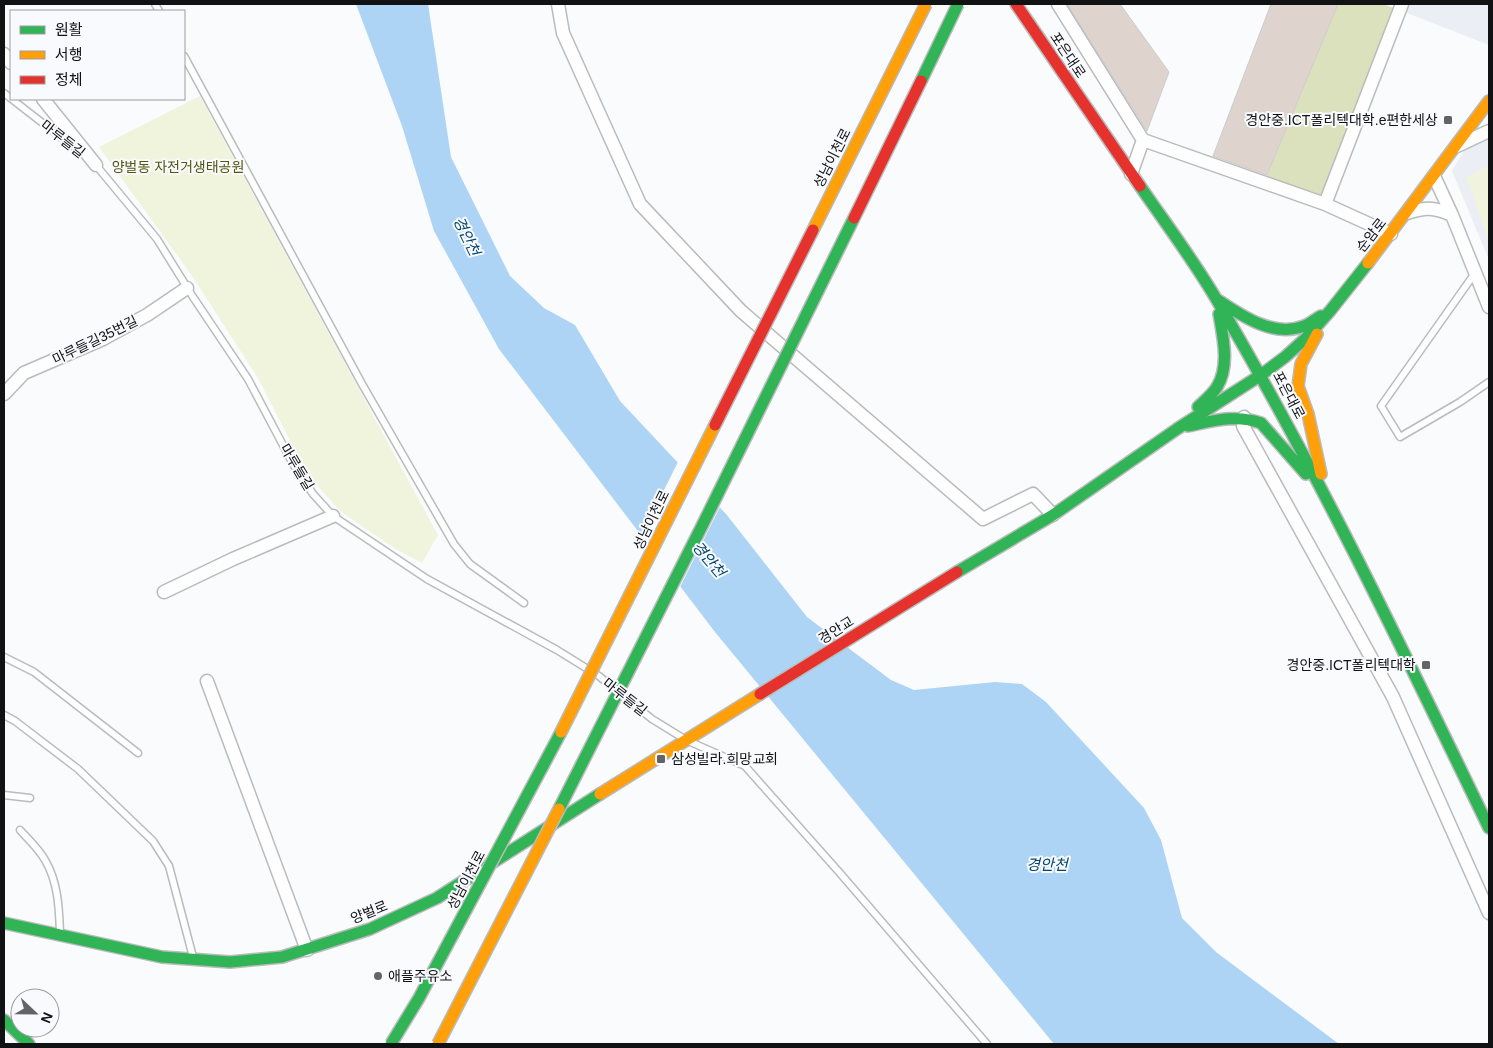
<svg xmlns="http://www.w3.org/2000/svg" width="1493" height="1048" font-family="Arial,'Noto Sans KR',sans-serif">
<rect width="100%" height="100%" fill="#f9fbfd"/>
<!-- built -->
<path fill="#eceef5" d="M1402 4H1489V45L1399 10Z
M1489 136V260L1452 171 1468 144Z"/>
<!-- green -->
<path fill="#f1f4dd" d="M200 96 438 535 422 563 394 548 340 511 307 474 258 378 192 276 99 147Z
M1489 166V241L1466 177Z"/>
<!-- forest -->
<path fill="#dbe0bd" d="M1338 4H1383L1399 10 1325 204 1264 183Z"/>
<!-- water -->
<path fill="#add4f5" d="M356 4H428L451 157 510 276 544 308 575 325 620 401 726 514 807 617 891 680 914 690 995 682 1022 684 1046 702 1144 808 1161 840 1182 918 1216 952 1339 1044H1054L715 632 499 349 434 231 402 126Z"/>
<!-- pier -->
<path fill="#f9fbfd" d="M679 460 721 505 679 589 640 538Z"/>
<!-- building -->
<path fill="#ded4cd" stroke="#cbcccc" d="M1067 4H1120L1169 72 1147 131Z
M1271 4H1338L1267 175 1213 156Z"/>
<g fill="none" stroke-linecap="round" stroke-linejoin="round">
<!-- lane casing -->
<g stroke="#b9bbbc" stroke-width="9">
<path id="lane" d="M155 4 159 11
M184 56 362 384 454 544 470 564 524 603
M4 93 81 153
M95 164 157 239 193 297 248 379 293 464 313 494 333 516 427 579 557 650 599 676 614 689
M1475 273 1381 406 1400 437 1460 402 1489 382
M4 657 34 672 138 753
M622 695 652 719 686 740 745 766 839 872 987 1044
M4 715 15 721 78 769 153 841 169 866 193 957
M4 795 30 798
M20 830C28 839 39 849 45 860 58 882 59 907 60 932"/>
</g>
<!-- street casing -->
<g stroke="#b9bbbc" stroke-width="15">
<path id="street" d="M558 4 563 33 640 204 741 311 983 519 1033 494 1053 515
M1058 4 1143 140 1131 174
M4 54 11 63
M43 99 96 165
M1143 140 1325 204 1391 234
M1457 146 1489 131
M1434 176 1452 215 1489 307
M1325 204 1402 4
M1407 213C1426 207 1433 207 1452 215
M4 394 24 373 103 339 147 315 187 288
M1244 417 1243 426 1393 697 1489 913
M164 592 233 559 333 516
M207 681 307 950"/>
</g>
<!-- fast casing -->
<g stroke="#b9bbbc" stroke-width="14">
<path id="fast" d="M1140 186C1166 224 1195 262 1218 302 1318 472 1403 650 1489 828
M1218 300C1242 316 1274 338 1304 326 1310 324 1315 319 1321 316
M1198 407C1204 401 1212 395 1217 387 1230 366 1223 337 1219 314
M1188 426C1213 421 1236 414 1261 423L1306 474
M957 572 1053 515 1177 429 1261 375 1285 357 1306 338 1330 311 1368 263
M4 923 162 957 230 962 282 957 370 929 437 898 600 794
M4 1020 29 1044"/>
</g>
<!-- slow casing -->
<g stroke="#b9bbbc" stroke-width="14">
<path id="slow" d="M1368 263 1489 101
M1317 334 1301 364 1298 386 1308 414 1321 474
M600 794 760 694"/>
</g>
<!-- jam casing -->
<g stroke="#b9bbbc" stroke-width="14">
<path id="jam" d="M1016 4 1140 186
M760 694 957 572"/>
</g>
<!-- lane -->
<use href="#lane" stroke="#fefeff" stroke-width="6"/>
<!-- street -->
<use href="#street" stroke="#fefeff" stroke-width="12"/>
<!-- fast -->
<use href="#fast" stroke="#30b455" stroke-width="11"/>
<!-- slow -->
<use href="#slow" stroke="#ff9f0a" stroke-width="11"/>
<!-- jam -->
<use href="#jam" stroke="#e5322d" stroke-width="11"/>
<!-- fast-bridge casing -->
<g stroke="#b9bbbc" stroke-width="14" stroke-linecap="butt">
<path id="fast-bridge" d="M921 81 958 4
M559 809 702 526 854 218
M391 1044 419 998 561 732"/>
</g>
<!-- slow-bridge casing -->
<g stroke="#b9bbbc" stroke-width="14" stroke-linecap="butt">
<path id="slow-bridge" d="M813 230 926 4
M561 732 715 425
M438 1044 559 809"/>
</g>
<!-- jam-bridge casing -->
<g stroke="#b9bbbc" stroke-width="14" stroke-linecap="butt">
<path id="jam-bridge" d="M854 218 921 81
M715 425 813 230"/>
</g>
<!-- fast-bridge -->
<use href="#fast-bridge" stroke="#30b455" stroke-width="11"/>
<!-- slow-bridge -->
<use href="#slow-bridge" stroke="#ff9f0a" stroke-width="11"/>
<!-- jam-bridge -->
<use href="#jam-bridge" stroke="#e5322d" stroke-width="11"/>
</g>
<!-- markers -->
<g fill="#626465" stroke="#f8fafe" stroke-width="2">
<rect x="1443" y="115" width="10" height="10" rx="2.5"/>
<rect x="1421" y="660" width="10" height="10" rx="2.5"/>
<rect x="656" y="754" width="10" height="10" rx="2.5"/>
<circle cx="378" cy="976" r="5"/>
</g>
<g text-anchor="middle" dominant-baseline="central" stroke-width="4" stroke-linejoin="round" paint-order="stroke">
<!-- street labels -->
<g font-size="14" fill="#111213" stroke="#f8fafe">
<text transform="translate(1068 55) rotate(56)">포은대로</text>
<text transform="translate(63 139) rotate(38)">마루들길</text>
<text transform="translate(832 158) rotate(-63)">성남이천로</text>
<text transform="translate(1371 235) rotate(-52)">순암로</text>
<text transform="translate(95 340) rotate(-26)">마루들길35번길</text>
<text transform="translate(1289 395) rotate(62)">포은대로</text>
<text transform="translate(297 467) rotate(59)">마루들길</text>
<text transform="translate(651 520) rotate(-64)">성남이천로</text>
<text transform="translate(836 630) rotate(-32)">경안교</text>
<text transform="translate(625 697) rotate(38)">마루들길</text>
<text transform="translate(466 880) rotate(-62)">성남이천로</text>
<text transform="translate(369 912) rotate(-22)">양벌로</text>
</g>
<!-- poi labels -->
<g font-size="14" fill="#111213" stroke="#f8fafe" text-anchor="end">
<text x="1438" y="120">경안중.ICT폴리텍대학.e편한세상</text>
<text x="1416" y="665">경안중.ICT폴리텍대학</text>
<text x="671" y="759" text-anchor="start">삼성빌라.희망교회</text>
<text x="388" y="976" text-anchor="start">애플주유소</text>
</g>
<!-- park labels -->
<g font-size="14" fill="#54580e" stroke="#f8fafe">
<text x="178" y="167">양벌동 자전거생태공원</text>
</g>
<!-- water labels -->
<g font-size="15" font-style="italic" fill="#00456e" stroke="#f8fafe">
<text transform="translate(467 236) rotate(64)">경안천</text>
<text transform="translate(709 559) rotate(50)">경안천</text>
<text x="1047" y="864">경안천</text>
</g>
</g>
<!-- border -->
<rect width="1493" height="1048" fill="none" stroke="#111213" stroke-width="10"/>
<!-- legend -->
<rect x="10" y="10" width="175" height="90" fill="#f8fafe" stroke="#9c9da0"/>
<rect x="20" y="26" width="25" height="8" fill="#30b455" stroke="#9c9da0"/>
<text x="55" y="35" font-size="15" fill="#111213">원활</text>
<rect x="20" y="51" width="25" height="8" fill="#ff9f0a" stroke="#9c9da0"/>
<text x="55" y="60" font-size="15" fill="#111213">서행</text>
<rect x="20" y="76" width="25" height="8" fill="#e5322d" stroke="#9c9da0"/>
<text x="55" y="85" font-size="15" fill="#111213">정체</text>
<!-- north arrow -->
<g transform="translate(35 1013) rotate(112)"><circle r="24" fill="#f8fafe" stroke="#9c9da0"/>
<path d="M0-4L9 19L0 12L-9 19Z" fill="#626465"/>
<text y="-8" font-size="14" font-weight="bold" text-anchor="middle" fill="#111213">N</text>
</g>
</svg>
